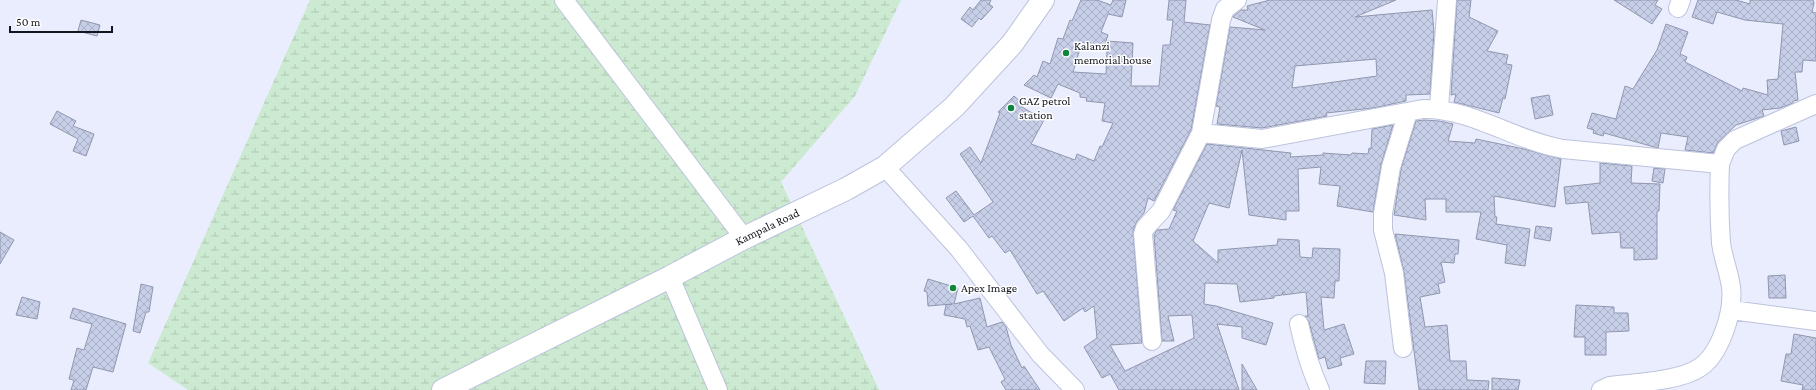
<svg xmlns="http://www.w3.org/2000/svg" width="1816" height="390" font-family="'Crimson Pro',serif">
<defs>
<pattern id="wetland-marsh" width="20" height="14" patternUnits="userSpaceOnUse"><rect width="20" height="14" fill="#ccead1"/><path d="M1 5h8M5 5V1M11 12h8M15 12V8" fill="none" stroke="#aec8b3"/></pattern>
<pattern id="building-cross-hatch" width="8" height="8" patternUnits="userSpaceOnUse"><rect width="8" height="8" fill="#c7cee7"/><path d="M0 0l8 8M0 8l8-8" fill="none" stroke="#aab0c6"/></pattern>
</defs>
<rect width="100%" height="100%" fill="#e9edfd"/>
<!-- wetland -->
<path fill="url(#wetland-marsh)" d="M310 0H901L855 96 781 182 879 390H188L148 363Z"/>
<!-- building -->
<path fill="url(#building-cross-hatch)" stroke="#9097af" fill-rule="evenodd" d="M981 0H991L989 4 993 7 981 20 979 18 972 27 961 19 970 7 973 10Z
M1081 0H1097L1111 5 1113 0H1126L1122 17 1108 14 1101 32 1108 35 1106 41 1133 43 1131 86H1159L1163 45H1170L1173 20H1167L1169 0H1186L1184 22 1210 25 1191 130 1154 201 1148 198 1144 213 1137 221 1133 231 1142 343 1110 345 1125 371 1194 338 1192 315 1168 316 1174 341H1162L1154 235 1157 230 1169 229 1177 211 1173 210 1207 144 1291 153 1290 157 1323 155V153L1351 155 1352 153 1368 154 1369 148 1371 149 1372 129 1393 125 1381 165 1373 212 1337 206 1340 186 1319 184 1321 167 1298 169 1299 211H1286V220L1249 215 1242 150 1229 208 1209 203 1193 241 1218 263V250L1277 245 1278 239 1299 240 1300 257 1312 258 1313 248 1340 249 1339 281H1335L1334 298 1321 297 1324 330 1344 324 1354 354 1340 358 1342 365 1328 369 1325 357 1319 359 1309 322 1305 316H1308L1306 292 1283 295V292L1282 295 1274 296V298L1240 302 1237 284 1205 283 1204 304 1216 306 1273 323 1266 345 1242 338V327L1217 324 1239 390H1119L1110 374 1102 378 1084 347 1097 338 1094 306 1085 312 1083 308 1064 321 1043 291 1037 294 1010 250 1005 253 992 236 989 238 973 216 964 222 946 198 956 191 974 215 993 202 960 154 970 147 981 163 1000 113 998 112 1014 96 1024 105 1022 107 1044 120 1031 144 1075 160 1077 154 1094 161 1100 146 1102 147 1113 123 1102 121 1105 103 1086 101 1087 98 1080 97V93L1058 84 1051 98 1024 85 1034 75 1037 77 1043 61 1050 64 1058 38 1063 39 1070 20 1072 21ZM1082 42 1107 51 1106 74 1073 72Z
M1270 0H1396L1355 17 1432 10 1434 32 1430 94 1406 95V101L1373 108 1326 113 1327 116 1262 128 1217 124 1220 107 1216 106 1230 27 1265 30 1233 17 1234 16 1241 10H1248L1247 6ZM1376 59 1377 76 1292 88 1295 66Z
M1457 0H1471L1469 17 1498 31 1487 51 1508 55 1506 64 1512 65 1505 99 1503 98 1499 113 1454 102 1456 94 1451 95Z
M1614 0H1658L1655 5 1662 9 1652 24Z
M1698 0H1736L1750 4V0H1813L1814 3 1812 12 1816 13V61L1803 60 1802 72H1795L1798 100 1793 101V103L1780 108 1762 110 1764 116 1736 125 1718 142 1713 153 1685 150 1688 137 1661 133 1658 148 1604 133 1603 136 1593 133 1594 130 1587 128 1592 113 1616 119 1625 86 1633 89 1657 50 1666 24 1688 32 1680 54 1687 57 1685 62 1742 91 1743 88 1768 95 1767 80 1778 79 1783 24 1745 20 1717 12 1713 24 1692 17Z
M81 20 100 25 97 36 78 31Z
M1549 95 1553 115 1535 119 1531 98Z
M57 111 76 121 73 126 94 134 86 156 73 151 78 139 50 124Z
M1424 120 1439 121 1453 124 1448 141 1475 143 1476 139 1524 149 1561 159 1555 207 1494 196 1495 217H1497L1496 224 1530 229 1525 266 1505 263 1507 245 1476 239 1481 212H1446V199H1425L1426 220 1394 215 1401 169 1416 121Z
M1796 127 1799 141 1784 145 1781 131Z
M1600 163 1632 166 1631 183 1660 184 1659 211H1657V259L1634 260V248H1621L1620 232 1592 234 1588 202 1566 204 1564 187 1600 183Z
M1654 168 1665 169 1663 183 1652 181Z
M1536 226 1552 228 1550 241 1534 238Z
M0 232 14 240 0 264Z
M1395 234 1459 240 1458 254H1455L1454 263 1441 262 1445 282 1438 284 1440 293 1420 297 1425 327 1447 325 1450 361H1466L1467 380 1489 381 1488 390H1419L1404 272Z
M1785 275 1786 298H1769L1768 276Z
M928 279 958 288 954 304 980 298 987 327 1002 322 1006 327 1011 345 1022 368 1024 366 1040 390H1006L1001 382 1005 379 989 347 978 350 970 326 967 327 965 319 944 315 946 305 952 304 928 306 927 292 924 291Z
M141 284 153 287 149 312H146L140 333 133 331Z
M22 297 40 302 37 319 16 315Z
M1576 305 1614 307V313H1628L1629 331 1606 332V355H1585V337H1574Z
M73 308 126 324 113 372 93 367 86 390H71L74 380 69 379 77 348 84 350 92 324 70 318Z
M1794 334 1816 338V390H1802L1803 385 1781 381 1786 354H1791Z
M1366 361H1386L1385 384 1364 383Z
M1242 364 1257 390H1242Z
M1492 378 1520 380 1518 390H1492Z"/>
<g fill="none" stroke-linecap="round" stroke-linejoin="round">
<!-- minor casing -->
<g stroke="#bcc3dc" stroke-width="20">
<path id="minor" d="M564 0 744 238
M1678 8 1681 0
M1439 108 1447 0
M1201 133 1262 139 1423 109C1470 108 1516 141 1563 149L1720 164 1726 149 1735 140 1816 104
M885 167 959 249 1040 354 1075 390
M670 277 718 390
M1731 310 1816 321
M1299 324C1304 347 1310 368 1320 390
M1152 341 1143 234 1145 228 1161 211 1201 133 1221 20 1225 9 1237 0
M1403 348 1394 273 1383 230V213L1391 167 1408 112
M1601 390 1610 386C1633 383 1680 381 1699 368 1720 355 1734 312 1731 287 1729 272 1723 258 1721 243 1719 216 1719 190 1720 164"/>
</g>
<!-- major casing -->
<g stroke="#bcc3dc" stroke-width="24">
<g id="major">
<path id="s1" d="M443 390 670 277 744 238 846 189 885 167 954 107 1012 44 1043 0"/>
</g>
</g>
<!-- minor -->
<use href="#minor" stroke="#fff" stroke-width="18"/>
<!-- major -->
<use href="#major" stroke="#fff" stroke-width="22"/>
</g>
<!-- markers -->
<g fill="#0e843d" stroke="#fff" stroke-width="1.5">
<circle cx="1066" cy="53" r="4"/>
<circle cx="1011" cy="108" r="4"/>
<circle cx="953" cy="288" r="4"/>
</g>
<g text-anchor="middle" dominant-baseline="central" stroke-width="3" stroke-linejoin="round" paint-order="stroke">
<!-- poi labels -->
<g font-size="12" fill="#12151d" stroke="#fff" text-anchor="start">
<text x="1074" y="46">Kalanzi<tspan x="1074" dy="14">memorial house</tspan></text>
<text x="1019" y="101">GAZ petrol<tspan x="1019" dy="14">station</tspan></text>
<text x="961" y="288">Apex Image</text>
</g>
<!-- street labels -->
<g font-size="12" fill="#12151d" stroke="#fff">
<text stroke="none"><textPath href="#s1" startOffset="363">Kampala Road</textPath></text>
</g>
</g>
<!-- scale -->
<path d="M10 26v6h102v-6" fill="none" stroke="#12151d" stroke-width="2"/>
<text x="16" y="26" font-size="12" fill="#12151d" stroke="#ffffff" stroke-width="3" paint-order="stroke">50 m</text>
</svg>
